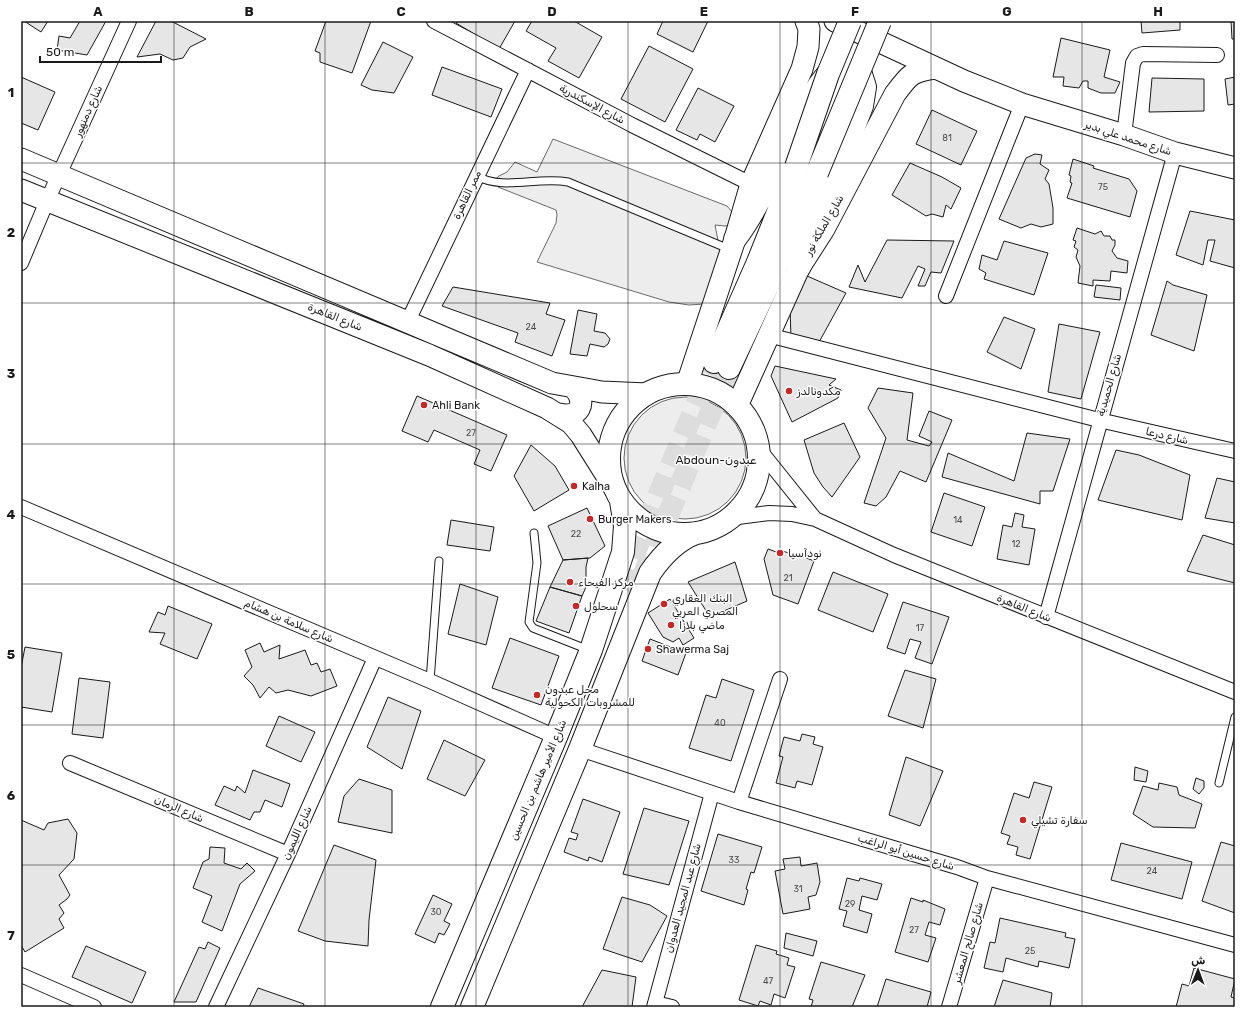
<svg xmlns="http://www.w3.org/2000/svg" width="1256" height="1028" font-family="Rubik,'Noto Sans Arabic',sans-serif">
<rect width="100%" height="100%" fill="#fff"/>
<!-- built -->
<path fill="#ededed" stroke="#6a6a6a" d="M553 139 727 206 733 213 731 225 725 226 715 225 720 250 704 304 689 305 669 302 537 262 556 223 557 215 556 210 498 187 511 184 492 182 499 176 507 172 515 162 537 172Z
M624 458a61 61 0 1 1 122 0a61 61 0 1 1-122 0Z"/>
<!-- building -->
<path fill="#e6e6e6" stroke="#1a1a1a" d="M24 21H48L41 32Z
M80 21H106L87 55 57 50 59 36 70 38Z
M156 21H171L206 39 190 47 183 58 173 60 160 54 137 57Z
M326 21H371L352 73 320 62V53L315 51Z
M458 21H515L499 49 456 23Z
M532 21H574L602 37 579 78 548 61 556 48 526 31Z
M663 21H708L693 52 657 34Z
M1141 21H1180V30L1142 33Z
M1231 21H1235V39H1232Z
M1061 38 1110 50 1104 77 1120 82 1115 93H1101L1088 88V81H1083L1079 88 1063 86 1064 77H1053Z
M383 42 413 57 394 93 372 90 361 85Z
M649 46 693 69 665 122 621 99Z
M442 67 502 89 491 117 432 95Z
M21 77 55 92 38 130 21 123Z
M1235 77V104L1228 105 1225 79Z
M1152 78 1204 79V111L1149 112Z
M698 88 734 106 715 142 700 134 697 140 676 130Z
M932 110 977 131 961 165 916 144Z
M1035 154 1042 155 1040 164 1049 170 1045 179 1049 184 1053 208V224L1041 227 1031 224 1021 228 999 219 1026 158Z
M1073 159 1094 166 1093 168 1129 179 1137 191 1130 217 1067 198 1072 183 1070 182 1071 176 1069 175Z
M910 163 942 177 961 188 951 209 946 205 943 217 932 214 926 216 892 195Z
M1190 211 1235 220V268L1210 261 1215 240H1208L1203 265 1176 255Z
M1077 228 1095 234 1101 231 1104 236H1110L1112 240H1115V245L1112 251 1117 258 1128 261 1127 273 1111 271 1110 281 1093 280V286L1078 283 1080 266 1076 257 1078 250 1074 247 1076 241 1073 240Z
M887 240 954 241 941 273 931 272 925 286H918L925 269 918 266 902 298 849 287 858 265 865 282Z
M1004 241 1048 253 1034 295 984 279 986 273 979 269 982 255 997 260Z
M807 276 846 293 818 344 791 338 790 307Z
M1167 281 1173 285 1207 295 1194 351 1151 335Z
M1096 285 1121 288 1120 300 1094 297Z
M453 287 550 303 546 314 565 320 552 356 515 342 518 333 442 306Z
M578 310 597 314 594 331 605 333 610 339 608 344 604 347 590 344 587 356 570 354Z
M1004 317 1035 329 1021 369 987 352Z
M1059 324 1100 332 1081 399 1048 392Z
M775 366 836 379 829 385 841 390 838 398 792 422 771 376Z
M878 388 913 393 907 440 929 446 932 442 919 436 929 411 952 420 926 482 900 471 886 497 876 506 864 503 886 438 868 408Z
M417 396 507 435 491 471 474 464 480 450 434 430 428 442 402 431Z
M844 423 860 457 832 497 823 487 814 473 804 440Z
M1027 433 1070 439 1053 491H1040V504L942 477 948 453 1014 481Z
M531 445 555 466 569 490 534 511 514 476Z
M1116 450 1139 455 1190 475 1182 520 1098 500Z
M1217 478 1235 482V523L1205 518Z
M944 493 985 507 972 546 931 532Z
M587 508 605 546 590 558 563 560 548 526Z
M1015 513 1024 515 1022 527 1035 529 1029 565 997 559 1003 525 1012 527Z
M451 520 494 527 490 551 447 545Z
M1203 535 1235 545V583L1187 571Z
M768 549 782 554 783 551 799 557V555L814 561 798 604 773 595 764 559Z
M588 558 586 567V587L582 596 550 587 563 560Z
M735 562 747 601 710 617 688 582Z
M833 572 888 594 873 632 818 610Z
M460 584 498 597 486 645 448 634Z
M550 587 582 596 569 633 536 621Z
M670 599 694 638 683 645 679 638 673 642 663 637 648 613Z
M903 602 949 617 932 664 915 658 921 642 910 639 905 654 887 648Z
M168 606 212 624 197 659 160 644 165 633 149 632 158 612 165 615Z
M510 638 559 656 541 705 492 688Z
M650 639 686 653 678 675 642 661Z
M260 643 264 652 280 645 279 659 305 650 311 665 317 663 321 672 330 669 337 686 311 696 288 690 276 693 269 687 260 698 253 685 244 676 252 667 245 650Z
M25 647 62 653 52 712 21 707V668Z
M905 670 936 679 923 728 888 716Z
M79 678 110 682 103 738 72 734Z
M722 679 754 690 731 761 689 748 706 695 716 698Z
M388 697 421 711 402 769 367 747Z
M279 716 315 732 301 762 266 746Z
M802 734 815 737 813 744 823 747 812 785 797 781 795 788 776 783 783 757 779 756 784 737 800 741Z
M444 740 485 760 465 796 427 779Z
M906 757 943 771 920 826 889 815Z
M1135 767 1148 771 1146 782 1134 780Z
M253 770 290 784 282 807 265 800 260 812H254L250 820 215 805 224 786 235 791 237 786 245 793Z
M1196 778 1204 781V788L1199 794 1193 789Z
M359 779 392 790V833L338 822 344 796Z
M1034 782 1052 787 1030 859 1016 855 1018 847 1007 844 1010 836 1001 833 1014 793 1029 798Z
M1159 783 1177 787 1179 795 1202 804 1195 828 1153 827 1133 814 1143 786 1158 790Z
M583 799 620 812 602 862 589 857 588 861 564 852 569 838 576 840 578 834 571 832Z
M644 808 689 821 669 885 623 874Z
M68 819 77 833 74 859 59 875 70 895 67 899 59 905 64 913 59 919 64 928 25 952 21 945V820L44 830 48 823Z
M718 834 762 847 754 873 751 872 746 889 748 890 744 905 701 891Z
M1221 842 1235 846V913L1202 901Z
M1121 843 1192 862 1182 899 1111 880Z
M334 845 376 860 369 920 368 946 325 941 298 931Z
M210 847 225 848 224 863 241 869 247 863 255 871 240 884 222 931 202 922 212 896 193 888 203 862 209 859Z
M800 857 801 866 817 863 820 882 816 895 808 897 810 909 783 914 775 871 785 869 783 859Z
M847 878 859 881 860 878 882 884 877 900 862 896 859 910 872 914 867 933 843 926 847 911 839 909Z
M433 895 452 904 444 921 450 924 444 935 439 933 435 943 415 934Z
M622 897 650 905 667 916 642 962 603 949Z
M911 898 923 902V900L945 909 940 925 929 922 925 935 936 938 928 962 895 952Z
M1000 918 1066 933 1065 937 1075 939 1069 968 1039 961 1038 967 1006 958 1003 972 984 968 990 942 995 943Z
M786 933 817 941 813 956 784 948Z
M208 942 220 948 196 1002H174L199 947 205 949Z
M756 945 777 951 776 954 789 958 787 965 795 967 785 998 774 994 771 1005 760 1001 758 1006 739 1000Z
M86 946 146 972 132 1003 72 977Z
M821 962 865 975 852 1007H811L813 1000 809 999Z
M1194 968 1235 979 1231 997 1235 998 1234 1007H1176L1182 984 1189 986Z
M602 970 636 977 632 1007H582Z
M886 979 931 992 927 1007H877Z
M1003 980 1052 993 1050 1007H994Z
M258 988 304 1004 303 1007H249Z"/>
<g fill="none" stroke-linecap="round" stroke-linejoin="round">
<!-- highway-tunnel -->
<path stroke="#ddd" stroke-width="22" stroke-dasharray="22 11" stroke-linecap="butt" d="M642 578 729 368
M620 588 714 362"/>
<!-- lane casing -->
<g stroke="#1a1a1a" stroke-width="9">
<path id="lane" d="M476 176C505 191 537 176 568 182L729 249
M534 533 537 563 529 622 533 628 589 650
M430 681 439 561
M1219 783 1235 717"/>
</g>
<!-- street casing -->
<g stroke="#1a1a1a" stroke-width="16">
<path id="street" d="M434 21 632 125 751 184
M1124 135 1133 63 1137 56 1143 54 1217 55
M21 263 47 201 129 21
M946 296 1022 104
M408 321 528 70
M768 335 1099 420 1235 451
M758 448 815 519
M21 507 430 681 556 737
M730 518 769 513 792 514 815 519 894 555 1235 692
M1046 617 1175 153
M580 749 739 802 957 867 987 878 1235 945
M70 763 288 854
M739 802 780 679
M21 975 94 1007
M655 1003 672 1007
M216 1007 288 854 375 658
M654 1007 712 793
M949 1007 987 878"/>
</g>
<!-- secondary casing -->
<g stroke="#1a1a1a" stroke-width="23">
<path id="secondary" d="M835 21 964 81 1022 104 1124 135 1175 153 1235 168
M21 159 552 383 602 392 647 394
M21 190 429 355 547 408 571 423 581 435 615 489
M687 384 735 239 751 184 802 69 808 47 809 29 806 21
M737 406 799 268 824 229 895 94C909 75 912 71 935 68
M559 414C579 419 588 403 574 388"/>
</g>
<!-- highway casing -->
<g stroke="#1a1a1a" stroke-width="24">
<path id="highway" d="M735 239C773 189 786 125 826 76
M799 268 862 106 865 87 860 71
M714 362 758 262 796 167
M729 368 776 268 817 173
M609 459a75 75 0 1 1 150 0a75 75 0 1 1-150 0Z
M442 1007 556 737 591 650 623 552 625 526 621 501
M472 1007 580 749 650 573C661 557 677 540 696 533"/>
</g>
<!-- lane -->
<use href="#lane" stroke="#fff" stroke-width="7"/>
<!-- street -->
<use href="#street" stroke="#fff" stroke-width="14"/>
<!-- secondary -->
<use href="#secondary" stroke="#fff" stroke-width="21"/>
<!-- highway -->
<use href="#highway" stroke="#fff" stroke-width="22"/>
<!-- highway-bridge casing -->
<g stroke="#1a1a1a" stroke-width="24" stroke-linecap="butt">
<path id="highway-bridge" d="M796 167 828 74 850 21
M817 173 880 21"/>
</g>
<!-- highway-bridge -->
<use href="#highway-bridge" stroke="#fff" stroke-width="22"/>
</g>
<!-- grid -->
<path fill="none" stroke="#1a1a1a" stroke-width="1" stroke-opacity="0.55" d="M174 21V1007M325 21V1007M476 21V1007M628 21V1007M780 21V1007M931 21V1007M1082 21V1007M21 163H1235M21 303H1235M21 444H1235M21 584H1235M21 725H1235M21 865H1235"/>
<!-- markers -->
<g fill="#c62828" stroke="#fff" stroke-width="1.5">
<circle cx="789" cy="391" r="4"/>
<circle cx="424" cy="405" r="4"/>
<circle cx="574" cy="486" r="4"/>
<circle cx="590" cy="519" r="4"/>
<circle cx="780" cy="553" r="4"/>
<circle cx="570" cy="582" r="4"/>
<circle cx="664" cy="604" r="4"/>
<circle cx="576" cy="606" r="4"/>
<circle cx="671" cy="625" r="4"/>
<circle cx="648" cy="649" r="4"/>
<circle cx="537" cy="695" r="4"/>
<circle cx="1023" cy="820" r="4"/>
</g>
<g text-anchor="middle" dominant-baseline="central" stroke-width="3" stroke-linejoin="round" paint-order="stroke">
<!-- number labels -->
<g font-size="9" fill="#4d4d4d">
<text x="947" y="138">81</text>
<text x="1103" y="187">75</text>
<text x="531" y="327">24</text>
<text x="471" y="433">27</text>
<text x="958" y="520">14</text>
<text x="576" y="534">22</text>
<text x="1016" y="544">12</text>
<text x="788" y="578">21</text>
<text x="920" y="628">17</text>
<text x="720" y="723">40</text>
<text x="734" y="860">33</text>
<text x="1152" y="871">24</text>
<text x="798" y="889">31</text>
<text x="850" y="904">29</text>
<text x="436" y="912">30</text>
<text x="914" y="930">27</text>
<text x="1030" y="951">25</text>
<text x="768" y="981">47</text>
</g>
<!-- street labels -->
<g font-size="11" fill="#1a1a1a" stroke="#fff">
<text transform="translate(592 104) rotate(28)">شارع الإسكندرية</text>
<text transform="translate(88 111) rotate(-66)">شارع دمنهور</text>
<text transform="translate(1128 138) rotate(18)">شارع محمد علي بدير</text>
<text transform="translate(467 195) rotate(-65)">ممر القاهرة</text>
<text transform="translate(824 225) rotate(-60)">شارع الملكة نور</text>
<text transform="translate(335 317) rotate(22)">شارع القاهرة</text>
<text transform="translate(1109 385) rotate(-74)">شارع الحميدية</text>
<text transform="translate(1167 436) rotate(13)">شارع درعا</text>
<text transform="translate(1024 608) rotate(22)">شارع القاهرة</text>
<text transform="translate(289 621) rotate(23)">شارع سلامة بن هشام</text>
<text transform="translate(538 780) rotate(-67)">شارع الأمير هاشم بن الحسين</text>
<text transform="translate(179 809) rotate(23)">شارع الرمان</text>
<text transform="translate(297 833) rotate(-66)">شارع الليمون</text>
<text transform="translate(906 852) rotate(17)">شارع حسين أبو الراغب</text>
<text transform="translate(683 898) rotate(-75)">شارع عبد المجيد العدوان</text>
<text transform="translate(968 943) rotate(-74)">شارع صالح المعشر</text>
</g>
<!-- poi labels -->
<g font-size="11" fill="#1a1a1a" stroke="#fff" text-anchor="start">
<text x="797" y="391">مكدونالدز</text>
<text x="432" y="405">Ahli Bank</text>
<text x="582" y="486">Kalha</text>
<text x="598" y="519">Burger Makers</text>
<text x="788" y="553">نودآسيا</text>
<text x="578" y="582">مركز الفيحاء</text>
<text x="672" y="598">البنك العقاري<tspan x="672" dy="13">المصري العربي</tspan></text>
<text x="584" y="606">سحلول</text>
<text x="679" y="625">ماضي بلازا</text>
<text x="656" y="649">Shawerma Saj</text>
<text x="545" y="689">محل عبدون<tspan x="545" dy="13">للمشروبات الكحولية</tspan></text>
<text x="1031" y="820">سفارة تشيلي</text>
</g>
<!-- neighbourhood labels -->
<g font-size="12" fill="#1a1a1a" stroke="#fff">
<text x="716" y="460">Abdoun-عبدون</text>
</g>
</g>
<!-- border -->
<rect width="1256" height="1028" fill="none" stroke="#ffffff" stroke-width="44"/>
<!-- north arrow -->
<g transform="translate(1198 970) rotate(1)" stroke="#ffffff" stroke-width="3" paint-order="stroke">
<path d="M0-3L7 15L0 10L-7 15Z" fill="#1a1a1a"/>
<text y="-6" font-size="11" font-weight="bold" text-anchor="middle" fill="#1a1a1a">ش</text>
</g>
<!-- scale -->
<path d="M40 56v6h121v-6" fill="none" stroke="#1a1a1a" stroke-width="2"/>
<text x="46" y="56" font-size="12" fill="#1a1a1a" stroke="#ffffff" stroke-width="3" paint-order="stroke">50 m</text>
<rect x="22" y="22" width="1212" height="984" fill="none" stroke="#1a1a1a" stroke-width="1.5"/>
<g font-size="13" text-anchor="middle" font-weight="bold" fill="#1a1a1a">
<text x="98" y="16">A</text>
<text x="249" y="16">B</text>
<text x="401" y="16">C</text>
<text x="552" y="16">D</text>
<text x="704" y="16">E</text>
<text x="855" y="16">F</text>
<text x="1007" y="16">G</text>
<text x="1158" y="16">H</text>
<text x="11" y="97">1</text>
<text x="11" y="237">2</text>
<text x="11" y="378">3</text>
<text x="11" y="519">4</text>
<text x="11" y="659">5</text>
<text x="11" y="800">6</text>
<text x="11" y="940">7</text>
</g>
</svg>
